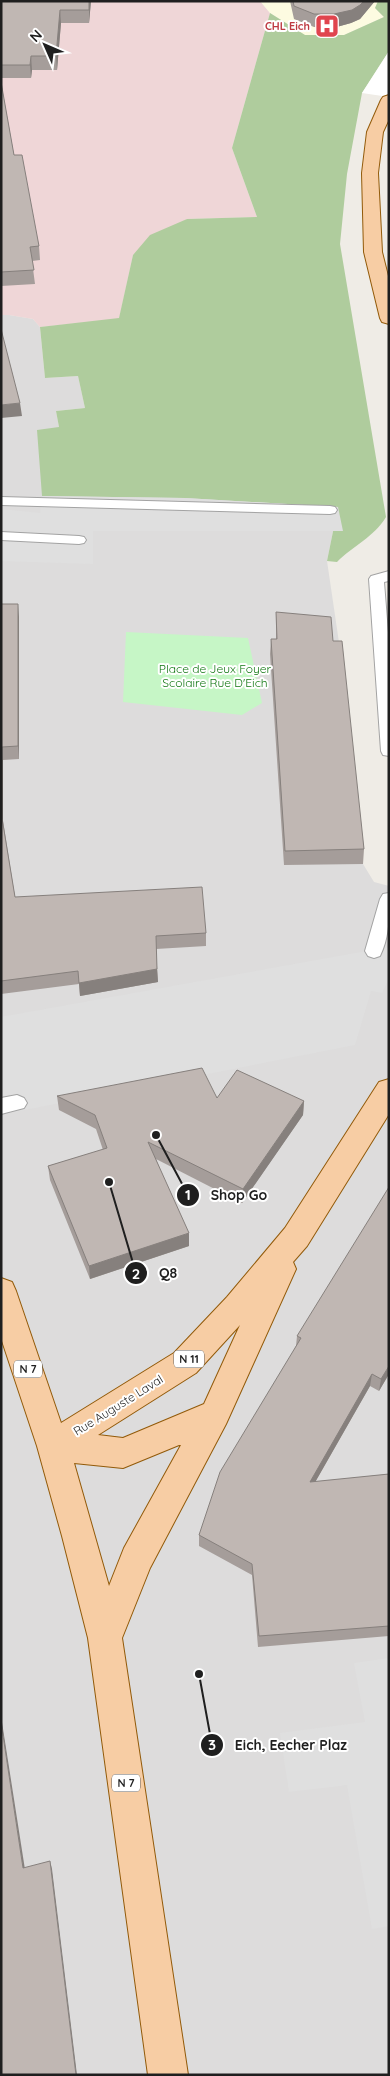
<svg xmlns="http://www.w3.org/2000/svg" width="390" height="2076" font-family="Quicksand,sans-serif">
<rect width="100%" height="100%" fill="#efece6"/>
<!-- residential -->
<path fill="#dddcdc" d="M1 315H9L33 319 40 327 45 378 78 376 85 408 56 411 59 427 338 507 327 561 341 656 363 864 374 882 389 886V2075H1Z"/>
<!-- commercial -->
<path fill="#efd6d7" d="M1 1H260L270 13 232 148 257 217 187 219 133 255 119 319 40 327 33 319 9 315H1Z"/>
<!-- education -->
<path fill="#fdfbe1" d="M260 1H378L375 8 384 17 344 35H305L270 13Z"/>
<!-- forest -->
<path fill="#afcc9d" d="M378 1H389V51L362 93 347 174 340 244 386 517C374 537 353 546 337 562L327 561 338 507 185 498 42 496 37 430 59 427 56 411 85 408 78 376 45 378 40 327 119 318 133 255 150 235 187 219 257 217 232 148 270 13 305 35H344L384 17 375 8Z"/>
<!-- park -->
<path fill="#c6f6c6" d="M126 632 248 638 262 703 242 715 123 702Z"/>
<!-- parking -->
<path fill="#dfdfdf" d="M42 496 185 498 338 507 343 531H93V564L1 561V509L40 513Z
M389 947V978L382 993 371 991 355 1045 4 1114 1 1106V1017Z
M389 1658V1926L372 1929 347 1785 289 1792 280 1733 365 1722 354 1663Z"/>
<!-- pier -->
<path fill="#fff" d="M389 51V97L362 93Z"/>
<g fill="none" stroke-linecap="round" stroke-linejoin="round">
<!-- service casing -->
<g stroke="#a3a3a3" stroke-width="2">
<path id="service" d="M1 497 330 506 335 507 337 510 335 513 330 514 1 505Z
M1 532 79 536 84 537 86 540 84 543 79 544 1 540Z
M389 571V581L384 582 389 645V756L383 755 381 751 369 579 371 576Z
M389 893C389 914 390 936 380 956L374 958 368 956 365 951 380 899 383 894Z
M17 1095 24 1098 27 1103 24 1108 1 1114V1098Z"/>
</g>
<!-- primary casing -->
<g stroke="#925a09" stroke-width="2">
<path id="primary" d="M389 95V119L383 132 378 173 382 252 389 280V324L382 322 380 318 364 252 362 173 367 132 381 100 383 97Z
M389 1079V1114L307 1246 293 1262 296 1269 226 1424 150 1568 122 1638 188 2075H148L88 1638 62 1536 37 1446 1 1338V1278L12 1282 16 1291 61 1423 174 1353 227 1297 285 1228 379 1082ZM240 1325 204 1404 123 1438 98 1435 196 1373ZM179 1445H181L124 1548 109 1586 74 1463 123 1468Z"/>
</g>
<!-- service -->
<use href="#service" fill="#fff" fill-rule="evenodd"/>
<!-- primary -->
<use href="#primary" fill="#f7cda4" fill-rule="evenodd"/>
</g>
<!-- wall -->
<path fill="#a59d9a" d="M1 1H91L89 23H61L57 70H32L31 78H1Z
M290 1H375L360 19 351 23 333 28 314 27 294 19Z
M1 82 14 155 39 246 40 260 32 261 35 284 1 286Z
M1 604 19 617V759L3 760V821L15 897 206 933V946L156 949 158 982 80 996 79 984 1 994Z
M276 612 333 641 364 849 363 864 284 865 270 654 271 639H276Z
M57 1096 217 1098 304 1101 303 1115 242 1203 156 1159 189 1246 90 1279 50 1180 48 1166 103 1150 96 1129 59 1110Z
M297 1336 389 1374 379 1391 370 1386 315 1482 389 1474V1636L258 1647 252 1575 199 1546V1535L296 1346Z"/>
<!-- shaded-wall -->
<path fill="#86807d" d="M89 1H91L89 23Z
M364 1H375L360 19 351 23 333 28 334 14Z
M60 10 61 23 57 70 56 56Z
M31 56 32 70 31 78 30 65Z
M20 403 22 416 1 418V405Z
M18 604 19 617V759L18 746Z
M2 747 3 760V825L1 812Z
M157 969 158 982 80 996 79 983Z
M304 1101 303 1115 242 1203 243 1189Z
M189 1233V1246L90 1279 89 1266Z
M389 1366V1374L379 1391 381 1379Z
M372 1374 370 1386 309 1493 310 1482Z
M1 1716 26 1876 23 1868 1 1722Z
M50 1861 52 1869 77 2075H76Z"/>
<!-- building -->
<path fill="#c0b7b3" stroke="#86807d" d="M1 1H89V10H60L56 56H31L30 65H1Z
M293 1H364L360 5 352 10 334 14H314L294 6Z
M1 82 14 155H22L39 246 30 247 34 270 1 272Z
M1 329 20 403 1 405Z
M1 604H18V746L2 747 1 812 15 897 202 887 206 933 156 936 157 969 79 983 78 971 1 981Z
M276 612 331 617 333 641H342L364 849 285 851 271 639H277Z
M202 1068 217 1098 237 1070 304 1101 243 1189 148 1142 189 1233 89 1266 48 1166 107 1148 95 1115 57 1096Z
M389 1187V1366L381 1379 372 1374 310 1482 389 1474V1626L259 1636 252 1564 199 1535 220 1472 301 1338 297 1336Z
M1 1722 23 1868 50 1861 76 2075H1Z"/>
<!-- icons -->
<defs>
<g id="hospital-square" transform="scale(1.25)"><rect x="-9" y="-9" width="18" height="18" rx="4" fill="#e0444e" stroke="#fff"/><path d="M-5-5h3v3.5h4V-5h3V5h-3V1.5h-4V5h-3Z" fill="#fff"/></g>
</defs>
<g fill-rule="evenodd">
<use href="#hospital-square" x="327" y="26"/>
</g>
<g text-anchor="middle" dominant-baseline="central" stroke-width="4" stroke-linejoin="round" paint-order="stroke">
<!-- far-health labels -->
<g font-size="11" font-weight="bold" fill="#be3a42" stroke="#fff" text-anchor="end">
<text x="310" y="26">CHL Eich</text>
</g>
<!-- shield labels -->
<g fill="#fff" stroke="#626262" stroke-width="1">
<rect x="174" y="1350.5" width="30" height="17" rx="4"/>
<rect x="14" y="1360.5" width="28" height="17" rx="4"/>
<rect x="112" y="1774.5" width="28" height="17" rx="4"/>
</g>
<g font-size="11" font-weight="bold" fill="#1f1f1f">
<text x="189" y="1359">N 11</text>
<text x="28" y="1369">N 7</text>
<text x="126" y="1783">N 7</text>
</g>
<!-- park labels -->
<g font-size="12" fill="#127813" stroke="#fff">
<text x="215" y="668">Place de Jeux Foyer<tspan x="215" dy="14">Scolaire Rue D'Eich</tspan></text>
</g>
<!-- street labels -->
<g font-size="12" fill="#1f1f1f" stroke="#fff">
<text transform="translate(118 1405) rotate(-32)">Rue Auguste Laval</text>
</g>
</g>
<!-- callouts -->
<path fill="none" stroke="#1f1f1f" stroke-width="2" d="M156 1135L188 1195M109 1182L136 1273M199 1674L212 1745"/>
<g fill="#1f1f1f" stroke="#fff" stroke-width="2">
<circle cx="156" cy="1135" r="5"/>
<circle cx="109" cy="1182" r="5"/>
<circle cx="199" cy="1674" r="5"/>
<circle cx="188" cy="1195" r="12"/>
<circle cx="136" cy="1273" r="12"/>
<circle cx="212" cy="1745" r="12"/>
</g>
<g font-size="15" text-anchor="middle" font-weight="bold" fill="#fff">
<text x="188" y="1200">1</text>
<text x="136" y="1279">2</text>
<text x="212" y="1750">3</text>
</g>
<g font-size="14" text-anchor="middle" font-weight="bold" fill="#1f1f1f" stroke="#fff" stroke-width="4" stroke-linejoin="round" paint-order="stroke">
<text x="239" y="1200">Shop Go</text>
<text x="168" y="1278">Q8</text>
<text x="291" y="1750">Eich, Eecher Plaz</text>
</g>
<!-- border -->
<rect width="390" height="2076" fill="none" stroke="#1f1f1f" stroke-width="5"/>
<!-- north arrow -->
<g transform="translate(45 45) rotate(315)" stroke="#ffffff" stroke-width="4" paint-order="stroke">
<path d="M0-4L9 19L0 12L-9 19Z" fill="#1f1f1f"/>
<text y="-8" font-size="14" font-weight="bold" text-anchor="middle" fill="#1f1f1f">N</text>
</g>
</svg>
